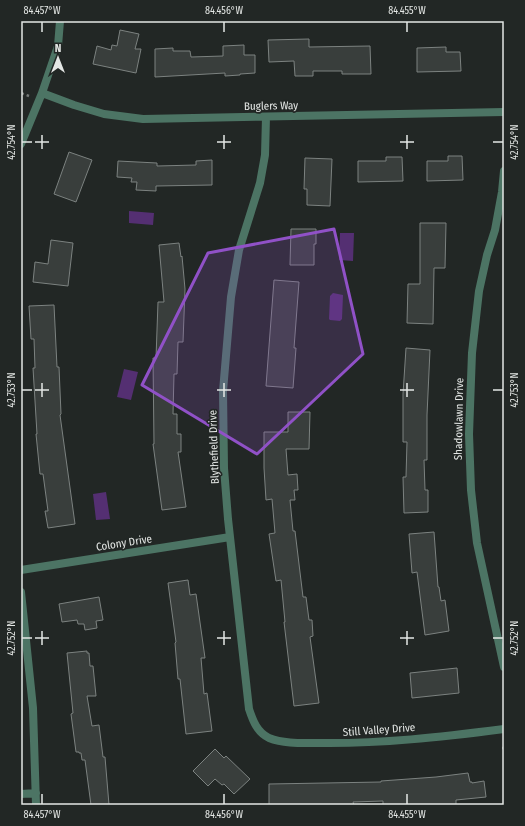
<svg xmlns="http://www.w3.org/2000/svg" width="525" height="826" font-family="'Fira Sans Condensed',sans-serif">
<rect width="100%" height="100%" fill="#222725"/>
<!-- water -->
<path fill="#542f72" d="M129 211 154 213 153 225 129 223Z
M340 233H354L353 261 339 260Z
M333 293 343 295 342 319 340 321 330 320 329 319 330 296Z
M124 369 138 372 131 400 117 397Z
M106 492 110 519 96 520 93 494Z"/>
<!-- building -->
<path fill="#393e3c" stroke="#7c8280" d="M120 30 139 34 135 49H141L136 73 93 64 97 46 111 50 112 45 117 46Z
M309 39V47L370 46 371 74H342V71H313V76H295L294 61 269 62 268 40Z
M244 45V55H255V73L240 74V75L225 76V73L155 77V49L173 48V51H190L191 57 223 56V46Z
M446 47V52H460L461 71 417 72V48Z
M69 152 92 160 76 202 54 194Z
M448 156H462L463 180 427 181V161H448Z
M386 157H402L403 181 358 182V161H386Z
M305 158 332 159 330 206 307 205V189H304Z
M212 160V185L156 186V191L136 190 137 182H131L132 178 117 177 118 161 157 163V166L196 165V161Z
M420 223H446L445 268H434L433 324 407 323 408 284H420Z
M291 229H316V244H314V265H290Z
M51 240 73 243 68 286 33 282 35 262 48 264Z
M179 243 181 257 182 256 185 289 183 342H178L177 374H174L173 414H177V434H181V452H178L186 507 162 510 153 444H154L153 358H156L158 302H164L159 245Z
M274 280 299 282 294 348H296L293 388 266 386Z
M54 305 57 367H59L61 414 60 415 75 524 48 528 45 511H48L43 474H40L36 434H37L33 368H35L34 339H31L29 306Z
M406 348 430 350 427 415V460H424L425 490H428V512L404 513 403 477H406L407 442H403V394Z
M288 412H310L309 449H286L288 475 297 474 298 490H294L295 500H290L293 531H295L303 597H306L309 620H312L313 636 310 637 319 703 294 706 284 622H285L281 580 276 581 269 534 275 533 272 499 266 500 264 468V432H288Z
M434 532 438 587H439L441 601 445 600 449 631 425 635 417 572 412 573 409 534Z
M188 580 190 595 196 594 205 658H201L204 694 207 693 212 731 186 734 180 679H178L175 643 176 642 168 583Z
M99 597 103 620 96 621 97 628 85 630 84 624H78L77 620 62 622 59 604Z
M87 651V653H89L90 666H93L96 696H87L92 726 99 725 103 757H105L109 805H91L85 760H82L81 753H79V752H76L71 714 73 713 67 653Z
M457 668 459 693 412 698 410 673Z
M215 749 224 758 226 756 250 779 234 794 224 784 222 785 215 779 208 786 193 771Z
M468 773 470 782H472V783L484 781 486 797 456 800V805H383V801L353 802 354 805H269V784L381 782V781L436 777Z"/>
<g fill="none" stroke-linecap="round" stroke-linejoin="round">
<!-- path -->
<path stroke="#767a78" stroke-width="2.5" stroke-dasharray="3 3" stroke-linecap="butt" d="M21 93 29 96
M502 748H504"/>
<!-- street -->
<path stroke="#4c7464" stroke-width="8" d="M42 93 74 105 104 114 143 119 504 112
M266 117 265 155 260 183 239 250 231 297 223 391 224 468 228 519 249 709C253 721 257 732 269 738 284 744 302 743 318 743 380 744 442 737 504 729
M21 144 42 93 58 46 60 21
M504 171 502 192 495 230 487 255 479 291 472 353 469 434 471 490 477 543 504 667
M21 570 230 537
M21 592 33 708 36 805
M21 794 36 793"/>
</g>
<!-- marked area -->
<path fill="#9051c7" fill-opacity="0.2" stroke="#9051c7" stroke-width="3" stroke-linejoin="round" d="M334 229 363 354 257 454 142 385 208 253Z"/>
<!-- ticks -->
<path fill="none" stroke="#e4e7e5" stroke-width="1.5" d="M42 22V32M224 22V32M407 22V32M42 135V149M224 135V149M407 135V149M22 142H32M35 142H49M217 142H231M400 142H414M493 142H503M42 383V397M224 383V397M407 383V397M22 390H32M35 390H49M217 390H231M400 390H414M493 390H503M42 631V645M224 631V645M407 631V645M22 638H32M35 638H49M217 638H231M400 638H414M493 638H503M42 794V804M224 794V804M407 794V804"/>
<g text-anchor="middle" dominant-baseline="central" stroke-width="3.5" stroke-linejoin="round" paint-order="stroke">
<!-- street labels -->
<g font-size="11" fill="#e4e7e5" stroke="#222725">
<text transform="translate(271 106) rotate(-1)">Buglers Way</text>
<text transform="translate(459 419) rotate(-89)">Shadowlawn Drive</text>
<text transform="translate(214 447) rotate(-92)">Blythefield Drive</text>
<text transform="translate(124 543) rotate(-9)">Colony Drive</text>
<text transform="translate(379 730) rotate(-4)">Still Valley Drive</text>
</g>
</g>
<!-- border -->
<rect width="525" height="826" fill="none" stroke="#222725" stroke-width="44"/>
<!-- north arrow -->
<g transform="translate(58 58)" stroke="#222725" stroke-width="3" paint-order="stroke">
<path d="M0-3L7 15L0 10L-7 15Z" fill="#e4e7e5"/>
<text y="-6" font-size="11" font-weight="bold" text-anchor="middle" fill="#e4e7e5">N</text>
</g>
<rect x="22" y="22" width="481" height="782" fill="none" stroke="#e4e7e5" stroke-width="1.5"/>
<g font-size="10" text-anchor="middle" fill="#e4e7e5">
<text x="42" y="14">84.457°W</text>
<text x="224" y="14">84.456°W</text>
<text x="407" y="14">84.455°W</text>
<text transform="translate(11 142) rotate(-90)" y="4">42.754°N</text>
<text transform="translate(514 142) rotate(-90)" y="4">42.754°N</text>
<text transform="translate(11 390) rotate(-90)" y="4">42.753°N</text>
<text transform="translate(514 390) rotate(-90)" y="4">42.753°N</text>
<text transform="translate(11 638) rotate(-90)" y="4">42.752°N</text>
<text transform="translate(514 638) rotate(-90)" y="4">42.752°N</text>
<text x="42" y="818">84.457°W</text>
<text x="224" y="818">84.456°W</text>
<text x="407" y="818">84.455°W</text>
</g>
</svg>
